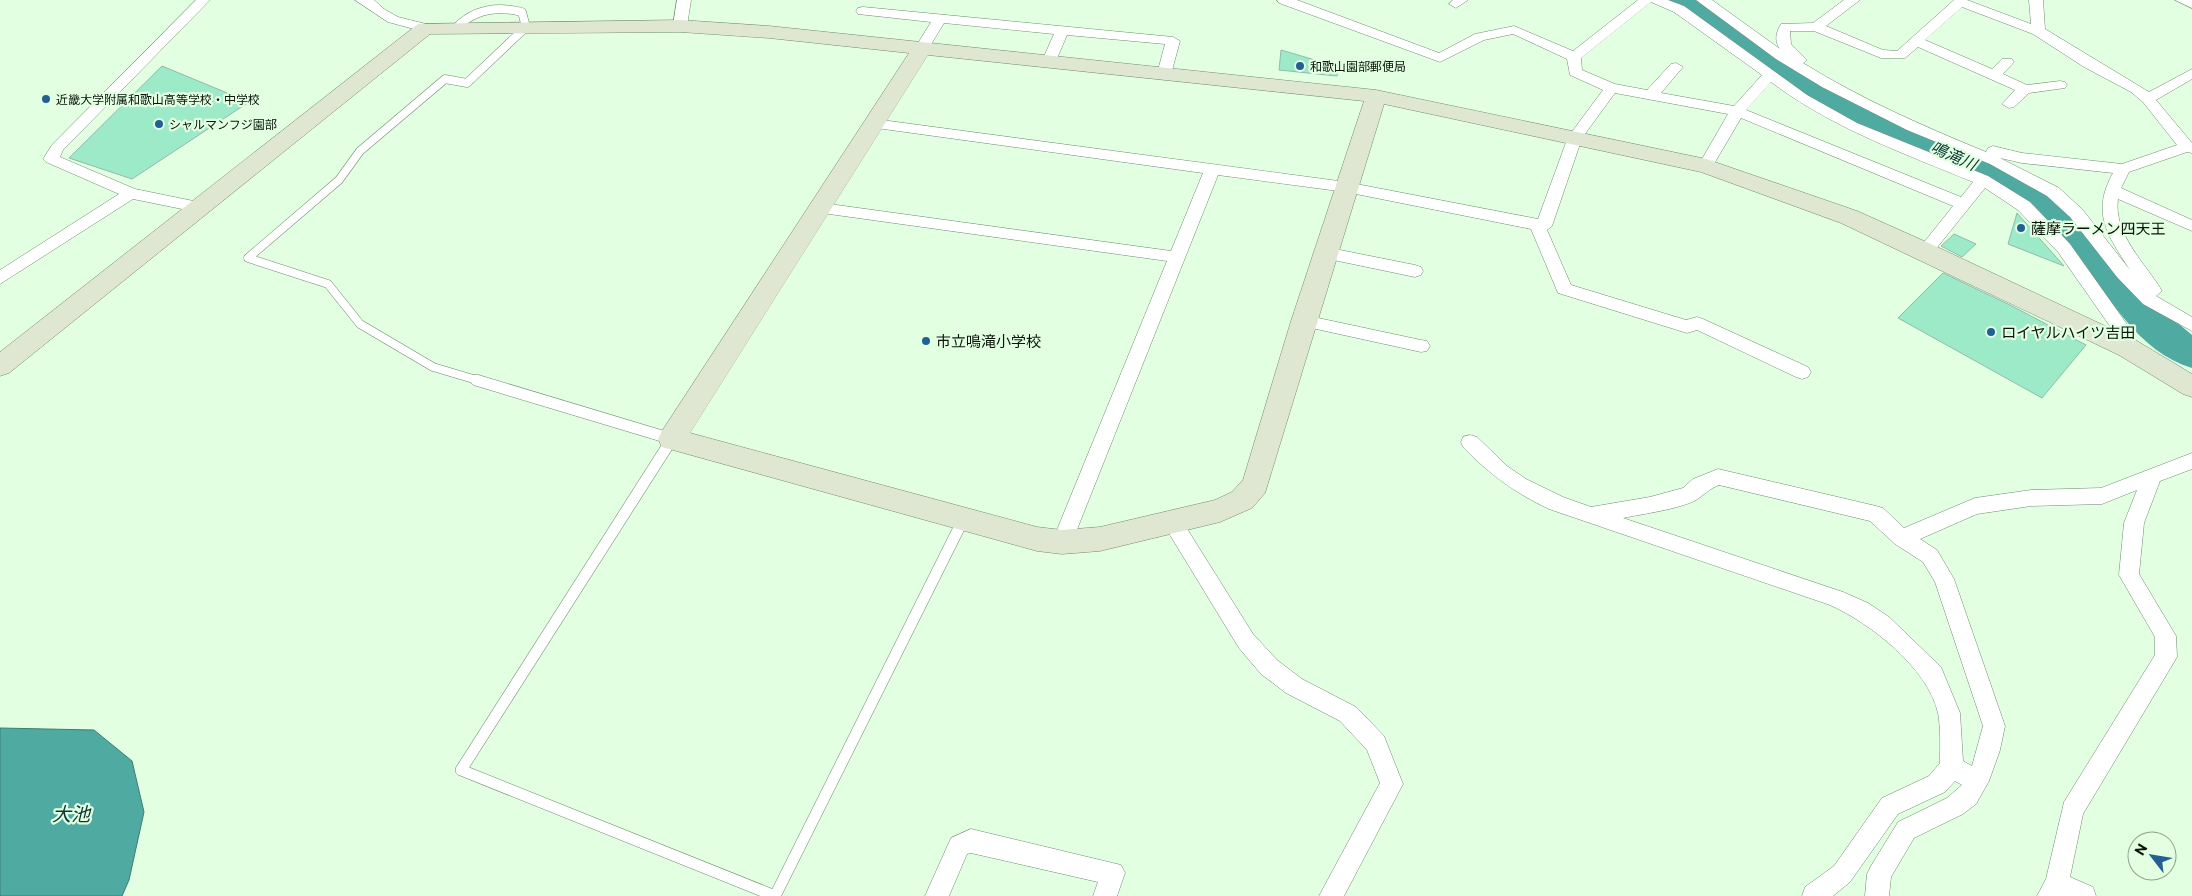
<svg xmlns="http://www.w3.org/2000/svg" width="2192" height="896" font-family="Commissioner,'Noto Sans JP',sans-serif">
<rect width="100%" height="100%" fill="#e2ffe2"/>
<!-- water -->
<path fill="#4faba2" stroke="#3a7e74" d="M0 728 94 730 132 761 144 812 129 880 122 896H0Z"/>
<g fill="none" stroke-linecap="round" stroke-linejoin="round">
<!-- river -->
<path fill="#4faba2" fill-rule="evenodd" d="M1666 0H1702L1858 99 1981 153 2028 177 2082 216 2154 303 2192 335V368C2127 348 2100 275 2055 231 1995 171 1908 152 1836 113 1778 82 1728 39 1671 6Z"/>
</g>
<!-- building -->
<path fill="#9deac9" stroke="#93baa9" d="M1281 50 1339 67 1337 76 1279 70Z
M162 66 249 102 132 179 69 158Z
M2017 213 2064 266 2008 244Z
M1954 234 1976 244 1962 257 1941 246Z
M1943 273 2012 306 2086 345 2042 398 1898 318Z"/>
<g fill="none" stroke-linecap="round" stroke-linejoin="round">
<!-- lane-far1 casing -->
<g stroke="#718a71" stroke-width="9">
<path id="lane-far1" d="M457 27C475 9 498 6 522 12L526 27 467 83 445 79 360 151 339 180 248 258 328 284 360 324 433 367 480 381"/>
</g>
<!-- lane casing -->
<g stroke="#718a71" stroke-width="12">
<path id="lane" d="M476 380 672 439 461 770 775 896 963 520"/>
</g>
<!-- street casing -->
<g stroke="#718a71" stroke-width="1">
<path id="street" d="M196 0H210L63 150 60 157 135 189 208 204 210 208 208 212 202 213 133 199 0 284V270L119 194 46 162 43 159 52 145Z
M355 0H374L384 9 398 17 430 25 432 28 425 32 388 22Z
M677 0H691L687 26 680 30 673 26Z
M1277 0H1297L1439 53 1475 34 1514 26 1573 51 1638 0H1668L1684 6 1807 95 1857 123 1988 176 2030 202 2070 244 2126 323 2137 348 2134 353 2128 354 2122 353 2112 329 2058 252 2018 210 1985 188 1931 255H1919L1917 251 1953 206 1741 118 1711 169H1701L1698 166 1728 114 1615 93 1582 138 1552 226 1547 230 1571 285 1686 320 1697 317 1703 319 1808 367 1811 372 1808 377 1802 379 1796 377 1697 330 1687 333 1558 293 1531 229 1346 192 1218 175 1072 542 1069 548 1062 550 1055 548 1052 542 1167 261 822 213 816 212 814 208 816 204 822 203 1171 251 1203 173 869 127 867 124 874 119 1346 182 1538 219 1568 137 1603 90 1570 75 1567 59 1513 34 1484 40 1440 62 1279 3ZM1651 2 1674 12 1762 75 1734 106 1661 93 1683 67 1676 63 1671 64 1647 90 1615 84 1582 70 1581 58ZM1771 82C1832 128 1903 153 1973 182L1961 197 1746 110Z
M1453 0H1468L1456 8 1449 4Z
M1696 0H1712L1780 49C1774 41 1776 32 1781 24L1813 23 1844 0H1860L1826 26 1883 50 1897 51 1954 0H1967L2031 24 2029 0H2043L2045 29 2149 92 2192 69V79L2156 100 2192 143V153L2187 152 2129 172 2121 188 2192 220V231L2118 199C2113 234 2146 264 2162 291L2156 296 2192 317V331L2143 304 2117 277 2070 217 2047 196 1990 164 1907 130 1822 87 1776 59ZM1962 7 2033 34 2084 67 2131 92 2143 102 2177 145 2122 164 2022 153 1993 146 1988 148 1986 152C1923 126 1861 99 1803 63L1807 60 1791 44 1790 31H1814L1881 58H1905L1918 47 2015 90 2002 104 2009 108 2014 107 2029 93 2065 88 2067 85 2065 82 2060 81 2027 85 2003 74 2014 62 2012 59H2002L1992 69 1925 40ZM2000 158 2022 163 2113 173C2091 212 2107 235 2130 270L2082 209 2059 188Z
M2175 0H2192V8Z
M863 7 1173 37 1180 41 1171 74 1164 78 1157 74 1165 44 1067 35 1056 61 1049 65 1042 61 1054 34 944 23 927 51 922 52 915 48 931 22 858 14 856 11 858 8Z
M1325 247 1415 265 1421 267 1423 271 1421 275 1415 277 1319 257 1317 253 1319 249Z
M1304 315 1421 340 1427 341 1430 346 1427 351 1421 352 1298 325 1295 321 1298 317Z
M1470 435 1477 437 1507 466 1526 479 1563 497 1591 507 1650 497 1683 488 1693 479 1718 469 1876 506 1883 508 1904 528 1975 498 2031 490 2101 488 2192 453V469L2160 481 2144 523 2139 574 2176 636 2177 657 2083 814 2070 877 2093 887 2096 896H2037L2046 879 2064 802 2155 655V637L2119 575 2124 523 2137 490 2102 504 2031 506 1977 514 1920 539 1937 550 1954 579 2005 726 2000 750 1989 781 1976 804 1963 814 1914 838 1891 877 1889 896H1865L1867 874 1871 866 1898 822 1947 798 1962 785 1955 781 1945 792 1898 814 1850 882 1833 896H1802L1805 887 1834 866 1882 798 1929 776 1940 763C1940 747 1941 729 1938 713 1928 668 1870 623 1830 605L1549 509C1515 493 1489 474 1463 447L1461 442 1463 437ZM1719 485 1870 521 1895 544 1923 562 1935 582 1983 726 1972 766 1963 761 1960 713 1941 667 1889 617 1868 603 1843 592 1623 518C1642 514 1680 509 1696 500 1704 495 1709 489 1719 485Z
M1172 514 1179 516 1253 634 1277 660 1302 679 1356 707 1384 736 1403 784 1344 896H1319L1380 783 1367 750 1340 721 1286 693 1261 674 1239 648 1162 522 1165 516Z
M971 829 1121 865 1125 873 1117 896H1093L1098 882 971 853 967 854 949 896H925L951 838Z"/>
</g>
<!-- secondary casing -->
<g stroke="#718a71" stroke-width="1">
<path id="secondary" d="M680 20 769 26 1376 90 1706 159 1857 211 1933 245 2137 341 2192 374V397L2183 394 2119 355 1841 223 1701 172 1384 104 1265 493 1252 508 1220 522 1100 551 1062 554 1037 551 662 447 658 439 662 431 909 53 769 38 680 32 430 34 9 373 0 376V352L418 24ZM928 55 1364 101 1291 321 1243 480 1232 492 1215 500 1100 527 1062 530 1037 527 690 433Z"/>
</g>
<!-- lane-far1 -->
<use href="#lane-far1" stroke="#fff" stroke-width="8"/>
<!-- lane -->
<use href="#lane" stroke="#fff" stroke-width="11"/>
<!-- street -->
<use href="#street" fill="#fff" fill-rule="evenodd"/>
<!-- secondary -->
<use href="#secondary" fill="#dfe6d1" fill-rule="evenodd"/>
</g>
<!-- markers -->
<g fill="#225f95" stroke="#e2ffe2" stroke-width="2">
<circle cx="1300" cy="66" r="5"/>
<circle cx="46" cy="99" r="5"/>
<circle cx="159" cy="124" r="5"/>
<circle cx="2021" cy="228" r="5"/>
<circle cx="1991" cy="332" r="5"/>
<circle cx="926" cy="341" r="5"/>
</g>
<g text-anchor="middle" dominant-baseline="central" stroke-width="4.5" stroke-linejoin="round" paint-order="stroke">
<!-- far-poi labels -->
<g font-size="12" fill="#0a140a" stroke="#e2ffe2" text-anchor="start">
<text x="1310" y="66">和歌山園部郵便局</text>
<text x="56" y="99">近畿大学附属和歌山高等学校・中学校</text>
<text x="169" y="124">シャルマンフジ園部</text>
</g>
<!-- poi labels -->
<g font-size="15" fill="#0a140a" stroke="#e2ffe2" text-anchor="start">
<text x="2031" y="228">薩摩ラーメン四天王</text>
<text x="2001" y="332">ロイヤルハイツ吉田</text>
<text x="936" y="341">市立鳴滝小学校</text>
</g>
<!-- water labels -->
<g font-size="16" font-style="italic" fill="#0b3834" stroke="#e2ffe2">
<text transform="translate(1954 155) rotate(24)">鳴滝川</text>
</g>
<!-- near-water labels -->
<g font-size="19" font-style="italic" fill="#0b3834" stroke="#e2ffe2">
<text x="71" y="813">大池</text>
</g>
</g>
<!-- north arrow -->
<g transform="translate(2152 856) rotate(301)"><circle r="24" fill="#e2ffe2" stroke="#8ca18c"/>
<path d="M0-4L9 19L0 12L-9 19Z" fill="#225f95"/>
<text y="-8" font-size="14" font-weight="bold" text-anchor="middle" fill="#0a140a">N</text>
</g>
</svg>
